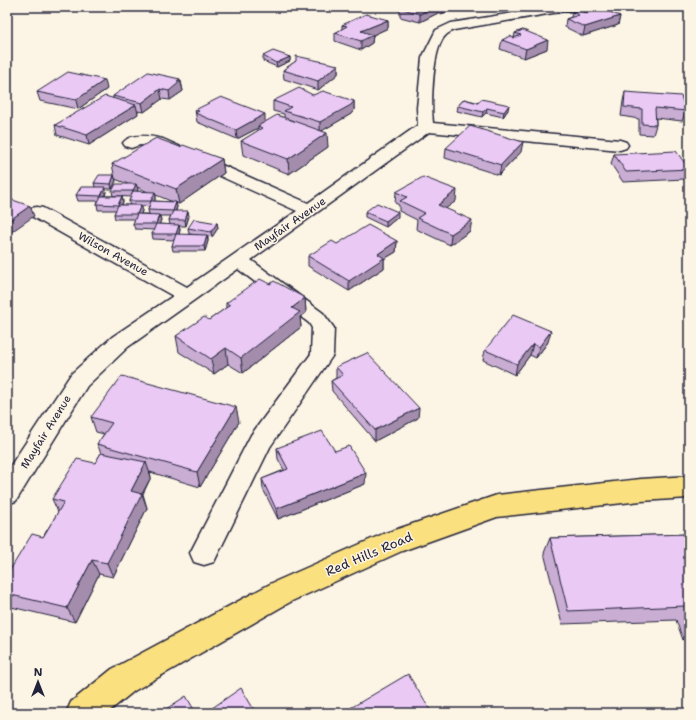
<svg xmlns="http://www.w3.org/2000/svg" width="696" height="720" font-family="'Shantell Sans',sans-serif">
<rect width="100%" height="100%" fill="#fcf5e5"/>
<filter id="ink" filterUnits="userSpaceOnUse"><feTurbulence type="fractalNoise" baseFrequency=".025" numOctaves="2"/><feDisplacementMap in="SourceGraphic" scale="8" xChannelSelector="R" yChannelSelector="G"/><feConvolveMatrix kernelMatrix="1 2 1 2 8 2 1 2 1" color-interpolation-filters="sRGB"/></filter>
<g filter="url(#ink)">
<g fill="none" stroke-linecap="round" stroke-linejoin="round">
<!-- minor casing -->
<g stroke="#22223b" stroke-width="3">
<path id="minor" d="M550 7H577L575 9 571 10 454 30C452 31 448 33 446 35 432 47 431 105 433 123L620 140 626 142 628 145 626 148 620 150 429 132 251 260 323 313 334 328 333 355 270 447 214 562 204 565 194 562 190 553 251 435 311 354 312 328 309 323 238 269 128 347 87 386 16 501 7 504V471L71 374 112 337 173 296 31 216 28 212 31 208 37 207 43 208 187 287 297 211 154 146 140 145 131 148 125 146 123 143C131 132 151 136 163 139L308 203 418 125 417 108 422 58 436 30 451 23Z"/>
</g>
<!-- major casing -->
<g stroke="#22223b" stroke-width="3">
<path id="major" d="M689 476V498L641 501 497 517 402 551 292 601 134 691 107 713H66L71 702 112 669 272 583 383 534 497 495 641 479Z"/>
</g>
<!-- minor -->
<use href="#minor" fill="#fcf5e5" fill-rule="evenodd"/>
<!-- major -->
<use href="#major" fill="#fbe080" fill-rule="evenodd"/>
</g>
<!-- wall -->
<path fill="#c9add3" stroke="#22223b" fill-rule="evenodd" d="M403 7H450V10L442 14 438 13 420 22 400 17V8Z
M572 12 585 13 620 16 618 25 583 36 565 27 566 19 571 17Z
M388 20V28L373 35 372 43 361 50 335 41V33L342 29V25Z
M523 30 547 49 524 58 500 49 502 40 514 38 515 33Z
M263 56 290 57V61L277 67 263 61Z
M296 61 338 65V74L318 90 284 79 283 70Z
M181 81 183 91 170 100 162 99 144 112 137 111 138 114 89 145 57 135 55 125 113 98V96Z
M107 89 78 109 40 101 37 92Z
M625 92 686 111 682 121 656 118V125L653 135 639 134V119L621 116 623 101Z
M313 95 354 101V110L351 114 321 131 328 147 289 174 243 155 241 141 258 131V128L237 139 197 122 195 110 265 122 284 118V114L273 111V101Z
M464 99 508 110 503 117 486 113 482 117 457 111 458 106Z
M180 147 222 159 224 173 179 204 176 203 177 207 176 211 189 216 186 226H179L180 230 179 235H198L189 234 188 228 217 223 218 228 212 237 208 236V241L205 251H173L172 246 174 240 153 239 152 234 154 230 135 229 133 224 135 219H115L114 214 116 210H98L97 204 98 201H78L76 195 95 187 94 183 116 181 112 189H105L106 192 105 196H122L123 202 122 205H130L129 201 131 197 113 196 112 191 128 184 115 179 112 164ZM137 187 148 192 137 191 138 189ZM156 195 173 202 154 201 156 197ZM142 206 149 207 148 210 149 214H141L142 211ZM160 216H171L169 220 170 225 159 224 161 220Z
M446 148 521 152 499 175 445 158Z
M614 154 689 169 685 179 623 182 611 164Z
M396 192 456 201 445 208 470 231 450 245 416 229 417 220 399 211V205L395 203Z
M365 212 398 217 386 227 365 217Z
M397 241 396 252 384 259V268L349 291 308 266V256L337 244Z
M270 284 305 298 306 313 300 317 301 327 243 373 228 364 214 374 179 352 176 336 209 320 226 308V303Z
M548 342 536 358 530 355 515 375 483 360 485 350Z
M336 367 418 418 375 441 332 391 331 381 336 378Z
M91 417 239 422 200 487 150 472 151 477 143 494 147 508 113 577 99 574 75 622 7 606V575L43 537 58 512 52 499 95 463 101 453 97 444 104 434 96 432Z
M277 448 335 451 365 484 278 519 263 489 262 479 284 470 278 459Z
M689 534V640H683L676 620 562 624 544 553 550 538Z"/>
<!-- shaded-wall -->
<path fill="#a48dac" stroke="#22223b" d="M433 7H438V13L420 22V14Z
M443 7H450V10L442 14Z
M620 16 618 25 583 36 585 27Z
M388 20V28L373 35 372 43 361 50V31Z
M548 40 547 49 524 58 526 49Z
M290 57V61L277 67 276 63Z
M338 65V74L318 90V81Z
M180 79 183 91 170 100 169 91 177 81Z
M105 80 107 89 78 109 76 100Z
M160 89 162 99 144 112 142 103Z
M354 101V110L351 114 320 132V122Z
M136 105 138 114 89 145 87 135Z
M509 105 508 110 503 117 504 112Z
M487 108 486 113 482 117 483 112Z
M265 114V124L258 126V128L237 139 236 130Z
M327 133 328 147 289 174 288 159Z
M523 142 521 152 499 175 501 165Z
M222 159 224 173 179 204 176 189Z
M114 175 116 181 112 189 111 184Z
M136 184 138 189 134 197 133 191Z
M105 187 106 192 102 201 101 196Z
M457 190 456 201 437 215 438 205Z
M155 192 156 197 152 207 151 201Z
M122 196 123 202 119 210 118 205Z
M176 202 177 207 174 216 173 211Z
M141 205 142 211 139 220 137 214Z
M30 206 34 216 7 235V222Z
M188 211 189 216 186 226 185 220Z
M398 212V217L386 227V221Z
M159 215 161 220 157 230 156 224Z
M472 220 470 231 450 245 451 234Z
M217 223 218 228 212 237 211 232Z
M179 225 180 230 177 240 176 234Z
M207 235 208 241 205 251 204 246Z
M397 241 396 252 384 259V268L349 291V281L378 254Z
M305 298 306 313 300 317 301 327 243 373 241 358 292 308Z
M551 331 548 342 536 358 539 347Z
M533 344 530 355 515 375 517 364Z
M226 348 228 364 214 374 211 359Z
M236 407 239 422 200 487 197 472Z
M419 408 418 418 375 441V430Z
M146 462 151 477 142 494 147 508 113 577 107 563 131 491Z
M366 473 365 484 278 519 276 509Z
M92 560 99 574 75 622 67 608Z"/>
<!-- building -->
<path fill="#eac9f5" stroke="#22223b" d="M403 7H433L420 14 400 8Z
M600 8 620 16 585 27 566 19 579 15 572 12 579 10 585 13Z
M366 14 388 20 361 31 373 35 361 41 335 33 347 26 342 25Z
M523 30 548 40 526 49 502 40 510 36 514 38 521 35 515 33Z
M273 51 290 57 276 63 263 56Z
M296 56 338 65 318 81 283 70 296 61Z
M68 72 105 80 76 100 37 92Z
M148 72 180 79 177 81H181L169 91 160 89 142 103 113 96Z
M299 88 313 95 323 91 354 101 351 105 320 122 284 111 291 107 273 101Z
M625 92 681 96 686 111 655 108 656 125 642 124V109L624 107Z
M105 96 136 105 87 135 55 125Z
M221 97 265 114 236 130 195 113 199 111 195 110Z
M464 99 478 103 481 99 509 105 504 112 487 108 483 112 458 106Z
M277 115 327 133 288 159 241 141 262 128 258 126Z
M470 126 523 142 501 165 446 148Z
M156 138 180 147 183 145 222 159 176 189 112 164Z
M676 151 689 169 626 172 614 154Z
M99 175H114L111 184 94 183Z
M423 177 457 190 438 205 472 220 451 234 417 218 425 213 400 201 407 197 396 192Z
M116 184H136L133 191H112Z
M81 187H105L101 196H122L118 205 97 204 101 196 76 195Z
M133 191 155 192 151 201H129Z
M7 198 30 206 7 222Z
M151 201 176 202 173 211 148 210Z
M377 203 398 212 386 221 365 212Z
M118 205H141L137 214H114Z
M173 211H188L185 220H169Z
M137 214 159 215 156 224H133Z
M194 219 217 223 211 232 188 228Z
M156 224 179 225 176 234H152Z
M368 225 397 241 378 254 384 258 349 281 308 256 332 241 337 244Z
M176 234 207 235 204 246H172Z
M260 279 270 284 274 281 305 298 292 308 300 312 241 358 226 348 211 359 176 336 204 317 209 320 230 305 226 303Z
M513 315 551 331 539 347 533 344 517 364 485 350Z
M367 353 419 408 375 430 331 381 343 375 336 367Z
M122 376 236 407 197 472 97 444 112 423 91 417Z
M322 431 335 451 349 446 366 473 276 509 262 479 288 469 277 448Z
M101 453 146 462 131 491 142 494 107 563 92 560 67 608 7 594V575L32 534 43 537 64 502 52 499 77 459 95 463Z
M689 534V617L685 606 568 611 550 538Z
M408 674 432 713H342Z
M241 688 256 713H205Z
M186 696 196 713H160Z"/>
</g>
<g text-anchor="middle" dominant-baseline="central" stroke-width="3" stroke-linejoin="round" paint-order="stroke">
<!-- street labels -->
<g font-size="11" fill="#22223b" stroke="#fcf5e5">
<text transform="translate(290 224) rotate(-35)">Mayfair Avenue</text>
<text transform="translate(113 254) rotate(29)">Wilson Avenue</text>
<text transform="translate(46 432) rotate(-58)">Mayfair Avenue</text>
</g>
<!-- near-street labels -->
<g font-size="13" fill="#22223b" stroke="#fcf5e5">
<text transform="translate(369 554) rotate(-23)">Red Hills Road</text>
</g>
</g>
<!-- margin -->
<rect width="696" height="720" fill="none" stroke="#fcf5e5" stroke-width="24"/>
<rect x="12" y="12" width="672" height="696" fill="none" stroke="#22223b" stroke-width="1.5" filter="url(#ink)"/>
<!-- north arrow -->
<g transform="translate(38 682)" stroke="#fcf5e5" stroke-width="3" paint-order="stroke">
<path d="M0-3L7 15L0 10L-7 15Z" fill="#22223b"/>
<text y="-6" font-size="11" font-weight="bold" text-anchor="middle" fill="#22223b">N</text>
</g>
</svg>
